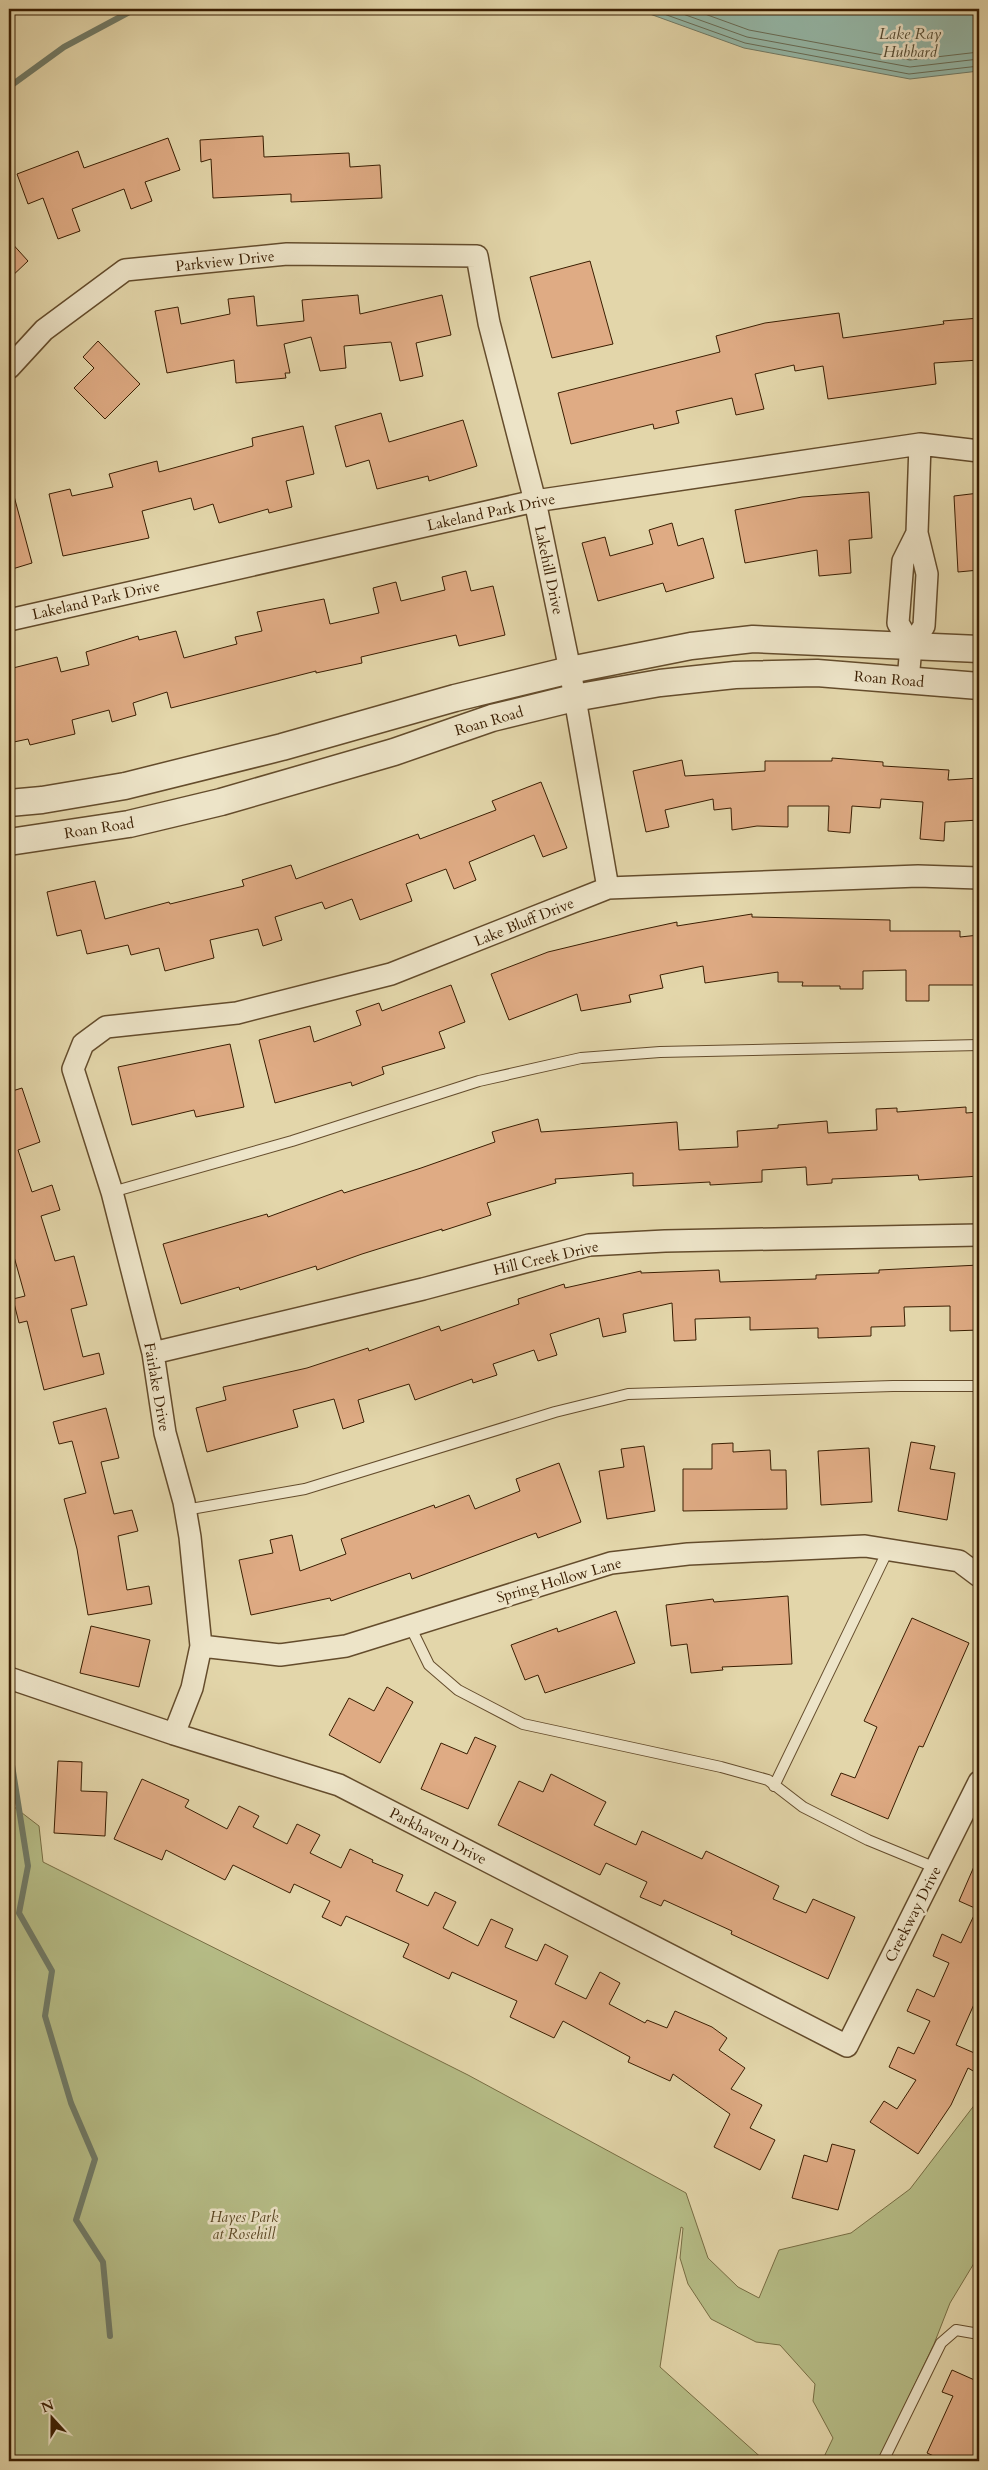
<svg xmlns="http://www.w3.org/2000/svg" width="988" height="2470" font-family="Cardo,serif">
<rect width="100%" height="100%" fill="#e3d6aa"/>
<filter id="stains"><feTurbulence type="fractalNoise" baseFrequency=".004" numOctaves="4"/><feColorMatrix values="0 0 0 0 .2 0 0 0 0 .09 0 0 0 0 .02 0 0 0 .5 -.17"/></filter>
<radialGradient id="worn" r=".72"><stop offset=".6" stop-color="#630" stop-opacity="0"/><stop offset="1" stop-color="#630" stop-opacity=".3"/></radialGradient>
<!-- green -->
<path fill="#b6bd87" stroke="#786e44" d="M13 1806 39 1826 43 1862 468 2075 686 2193 708 2258 738 2287 759 2298 779 2250 851 2233 910 2189 979 2099V2255L950 2303 934 2344 878 2461H822L833 2438 813 2401 815 2384 780 2345 756 2342 711 2319 688 2284 680 2258 683 2228 681 2227 660 2367 765 2461H9V1807Z"/>
<!-- water -->
<path fill="#95b9aa" stroke="#717b67" d="M636 9H979V71L910 79 744 48Z"/>
<g fill="none" stroke-linecap="round" stroke-linejoin="round">
<!-- shore -->
<path stroke="#686c56" stroke-width="1" d="M650 9 745 43 909 74 979 66
M669 9 747 37 910 67 979 59
M691 9 749 30 910 60 979 52"/>
<!-- stream -->
<path stroke="#717b67" stroke-width="6" d="M9 87 64 47 135 9
M9 1746 28 1866 19 1913 52 1971 45 2016 71 2103 95 2159 76 2220 103 2262 110 2336"/>
</g>
<!-- building -->
<path fill="#dfab84" stroke="#3a1e02" d="M263 136 264 157 349 153 350 167 380 165 382 198 291 202V194L213 198 211 159 201 162 200 140Z
M168 138 180 170 145 182 152 201 131 209 124 189 72 209 80 231 58 239 43 198 28 204 17 174 78 151 84 168Z
M9 240 28 261 9 279Z
M590 261 613 344 552 358 530 277Z
M358 295 360 314 442 295 451 335 416 343 423 376 400 381 391 342 344 346 346 368 320 371 311 337 284 344 290 373H285L286 378 236 383 234 360 167 373 155 311 178 307 181 324 230 314 228 299 254 296 257 326 304 321 302 300Z
M839 313 843 338 944 324 943 321 979 318V360L934 363 936 384 828 399 823 366 795 371 794 365 755 374 764 409 736 415 732 398 676 411 679 423 654 429 653 424 571 444 558 393 720 352 716 336 765 323Z
M98 341 140 384 105 419 74 388 94 368 83 357Z
M381 413 389 442 463 420 477 466 429 481 428 476 377 489 369 460 346 467 335 426Z
M303 426 314 474 286 481 292 507 269 513 268 509 219 523 213 504 194 510 191 498 142 511 149 538 63 556 49 494 70 489 72 496 113 487 109 474 157 461 159 472 253 446 252 438Z
M869 492 872 538 849 540 851 573 819 576 817 550 745 563 735 510 802 497Z
M979 493V570L958 572 954 496Z
M14 496 32 563 9 570V497Z
M672 523 678 546 703 538 714 578 666 592 663 583 598 601 582 543 605 537 610 556 653 544 649 530Z
M466 571 471 591 493 586 505 635 459 646 456 635 361 657 362 663 316 673V671L171 708 167 692 133 703 136 715 112 722 109 710 72 720 75 734 30 745 28 739 9 743V669L57 657 61 672 89 665 86 652 138 636 139 640 176 631 184 658 237 644 235 637 262 631 257 612 324 599 330 624 379 613 373 588 396 582 401 601 445 590 442 577Z
M832 758 883 762V766L949 770 948 780 979 778V820L945 822 944 841 920 839 923 802 881 799 880 808 852 806 850 833 828 831 829 806H788V827L757 826 732 830 731 808 714 810 713 799 665 810 669 827 646 832 633 771 682 760 685 776 765 771V761H832Z
M541 782 567 848 543 857 534 835 469 862 476 880 454 889 446 869 406 884 412 901 360 920 352 899 325 909 322 902 275 917 282 940 263 946 258 929 210 940 214 958 165 971 159 948 131 955 128 945 87 954 81 930 57 936 47 892 95 881 105 919 169 902 170 904 244 886 242 880 291 865 296 879 418 834 420 839 496 810 492 801Z
M752 914V917L890 920V931H960V937L979 935V985H929V1001H906V970L863 971V989H840V986H802L803 982H778V972L705 983 703 966 660 975 663 988 629 995 631 1002 581 1011 577 994 509 1020 491 974 548 952 631 932 677 922V926Z
M451 985 465 1022 439 1032 445 1048 382 1067 384 1074 352 1086 351 1082 275 1103 259 1040 310 1026 314 1042 361 1025 356 1011 379 1003 382 1011Z
M230 1044 244 1107 196 1117 194 1110 132 1125 118 1067Z
M22 1088 40 1142 18 1150 32 1192 52 1185 60 1210 41 1216 55 1261 74 1256 87 1305 71 1309 83 1357 99 1353 104 1374 44 1390 27 1321 19 1323 13 1299 25 1296 13 1253 9 1254V1092Z
M966 1107V1113L979 1112V1176L919 1180 918 1175 832 1179V1183L807 1185 806 1167 762 1170V1182L710 1185V1182L633 1186V1173L555 1179 556 1183 487 1203 491 1215 442 1231V1229L362 1254 317 1270 316 1266 240 1290 239 1287 181 1304 163 1244 267 1214 268 1217 342 1190 344 1193 421 1168 495 1142 492 1132 538 1119 541 1132 677 1122 679 1150 738 1147 737 1131 778 1128V1125L827 1121 828 1133 877 1130 876 1109 897 1108V1112Z
M979 1265V1330L950 1331V1306L904 1307 905 1326 871 1327V1336L818 1338V1328L750 1330V1317L695 1319 696 1340 674 1341 672 1303 623 1314 626 1332 603 1337 599 1318 550 1334 557 1355 538 1361 534 1350 493 1364 497 1375 473 1383 472 1379 415 1400 409 1384 358 1400 364 1422 343 1429 334 1399 293 1410 298 1427 207 1452 196 1408 226 1400 223 1387 307 1368 368 1348 369 1351 439 1326 441 1331 519 1304 518 1299 564 1284 565 1288 641 1271V1273L719 1270 720 1282 816 1279V1275L879 1273V1270Z
M106 1408 119 1458 101 1462 114 1514 132 1510 138 1531 118 1536 127 1590 149 1586 152 1604 88 1615 77 1549 64 1499 86 1493 72 1441 59 1444 53 1422Z
M911 1442 935 1446 930 1469 955 1473 947 1520 898 1511Z
M733 1443V1452L770 1450 771 1470H786L787 1509 683 1511V1469H712V1444Z
M644 1446 655 1511 607 1519 599 1471 624 1467 621 1449Z
M869 1448 872 1502 821 1505 818 1451Z
M559 1463 581 1522 538 1538 536 1533 412 1579 410 1573 331 1601 330 1598 251 1615 239 1560 273 1553 270 1540 292 1535 300 1571 346 1554 341 1539 434 1505 435 1508 469 1495 475 1509 520 1491 516 1479Z
M788 1596 792 1664 722 1667 723 1670 691 1673 687 1644 671 1646 666 1605 713 1599 714 1602Z
M616 1611 635 1663 545 1693 538 1675 525 1680 511 1645 557 1628 558 1632Z
M912 1618 969 1643 923 1747 919 1746 888 1819 831 1795 841 1773 855 1778 877 1727 864 1721Z
M91 1626 150 1640 139 1687 80 1673Z
M387 1687 413 1702 380 1763 329 1735 349 1698 374 1711Z
M475 1737 496 1746 468 1809 421 1789 441 1743 467 1754Z
M58 1761 82 1762 81 1791 107 1792 105 1836 54 1833Z
M551 1774 606 1802 594 1825 636 1845 642 1831 702 1859 706 1851 779 1886 773 1899 806 1913 813 1899 855 1917 828 1979 731 1934 732 1931 664 1900 661 1906 640 1897 647 1882 606 1863 600 1875 498 1825 519 1781 543 1792Z
M142 1779 189 1800 185 1807 227 1829 239 1806 259 1816 253 1827 287 1844 297 1824 320 1835 310 1853 341 1868 350 1849 373 1860 372 1862 403 1875 396 1891 428 1906 435 1892 456 1902 443 1928 478 1946 491 1919 513 1929 505 1947 537 1961 545 1944 568 1956 555 1984 586 1999 600 1972 620 1983 609 2004 645 2023 647 2020 667 2028 675 2011 712 2027 727 2038 719 2050 745 2068 731 2089 762 2105 750 2128 775 2140 760 2170 714 2147 730 2114 673 2074 670 2081 628 2062 630 2057 563 2021 554 2038 510 2017 517 2001 452 1972 449 1979 403 1957 409 1944 346 1916 341 1926 322 1917 330 1901 294 1884 290 1893 233 1865 225 1880 166 1850 162 1860 114 1839Z
M979 1855V1993L956 2045 979 2055V2062L975 2072 968 2068 951 2105 918 2154 870 2122 884 2101 897 2109 916 2080 889 2067 898 2047 914 2054 930 2021 907 2011 917 1989 934 1997 949 1963 933 1956 942 1934 961 1943 977 1909 959 1901Z
M832 2144 855 2150 838 2210 792 2198 804 2155 827 2162Z
M952 2370 979 2382V2461H945L927 2453 953 2396 942 2392Z"/>
<g fill="none" stroke-linecap="round" stroke-linejoin="round">
<!-- service casing -->
<g stroke="#644c2c" stroke-width="12">
<path id="service" d="M112 1192 292 1141 479 1081 581 1058 660 1052 979 1045
M185 1510 305 1489 555 1412 628 1394 893 1386H979
M410 1626 429 1665 458 1690 523 1724 721 1767 768 1780 803 1807 868 1840 936 1868
M774 1786 888 1550
M883 2461 941 2343 956 2330 979 2334"/>
</g>
<!-- minor casing -->
<g stroke="#644c2c" stroke-width="24">
<path id="minor" d="M9 368 44 330 125 270 287 254 477 256 489 323 535 501 570 670 608 888
M917 533 920 444
M9 620 535 501 920 444 979 451
M908 681 911 646 924 626 927 574 917 533 903 561 898 623 911 646
M153 1353 423 1289 589 1245 665 1241 979 1235
M201 1646 280 1655 346 1646 611 1563 688 1554 865 1546 959 1561 979 1576
M9 1678 174 1734 339 1785 847 2046 979 1782
M174 1734 192 1688 201 1646 190 1537 184 1502 165 1433 153 1353 112 1192 73 1069 83 1044 106 1027 237 1013 391 974 608 888 918 876 979 878"/>
</g>
<!-- tertiary casing -->
<g stroke="#644c2c" stroke-width="29">
<path id="tertiary" d="M9 803 42 800 125 786 282 747 455 698 570 670 691 646 753 639 979 649
M9 842 129 824 221 802 394 752 492 718 574 698 660 683 735 675 817 673 979 686"/>
</g>
<!-- service -->
<use href="#service" stroke="#ede4c8" stroke-width="10"/>
<!-- minor -->
<use href="#minor" stroke="#ede4c8" stroke-width="21"/>
<!-- tertiary -->
<use href="#tertiary" stroke="#ede4c8" stroke-width="26"/>
</g>
<g text-anchor="middle" dominant-baseline="central" stroke-width="5" stroke-linejoin="round" paint-order="stroke">
<!-- street labels -->
<g font-size="15" fill="#3a1e02" stroke="#ede4c8">
<text transform="translate(225 261) rotate(-6)">Parkview Drive</text>
<text transform="translate(491 512) rotate(-12)">Lakeland Park Drive</text>
<text transform="translate(549 570) rotate(78)">Lakehill Drive</text>
<text transform="translate(96 600) rotate(-13)">Lakeland Park Drive</text>
<text transform="translate(889 679) rotate(5)">Roan Road</text>
<text transform="translate(489 721) rotate(-16)">Roan Road</text>
<text transform="translate(99 828) rotate(-9)">Roan Road</text>
<text transform="translate(524 922) rotate(-22)">Lake Bluff Drive</text>
<text transform="translate(546 1258) rotate(-13)">Hill Creek Drive</text>
<text transform="translate(157 1387) rotate(80)">Fairlake Drive</text>
<text transform="translate(559 1580) rotate(-16)">Spring Hollow Lane</text>
<text transform="translate(438 1836) rotate(27)">Parkhaven Drive</text>
<text transform="translate(913 1914) rotate(-63)">Creekway Drive</text>
</g>
<!-- park labels -->
<g font-size="15" font-style="italic" fill="#594623" stroke="#ede4c8">
<text x="244" y="2217">Hayes Park<tspan x="244" dy="17">at Rosehill</tspan></text>
</g>
<!-- water labels -->
<g font-size="16" font-style="italic" fill="#554c34" stroke="#ede4c8">
<text x="910" y="34">Lake Ray<tspan x="910" dy="18">Hubbard</tspan></text>
</g>
</g>
<!-- margin -->
<rect width="988" height="2470" fill="none" stroke="#e3d6aa" stroke-width="30"/>
<rect x="10" y="10" width="968" height="2450" fill="none" stroke="#3a1e02" stroke-width="2.5"/>
<rect x="15" y="15" width="958" height="2440" fill="none" stroke="#3a1e02"/>
<!-- north arrow -->
<g transform="translate(52 2418) rotate(339)" stroke="#ede4c8" stroke-width="4" paint-order="stroke">
<path d="M0-4L9 19L0 12L-9 19Z" fill="#3a1e02"/>
<text y="-8" font-size="14" font-weight="bold" text-anchor="middle" fill="#3a1e02">N</text>
</g>
<rect width="100%" height="100%" filter="url(#stains)"/>
<rect width="100%" height="100%" fill="url(#worn)"/>
</svg>
